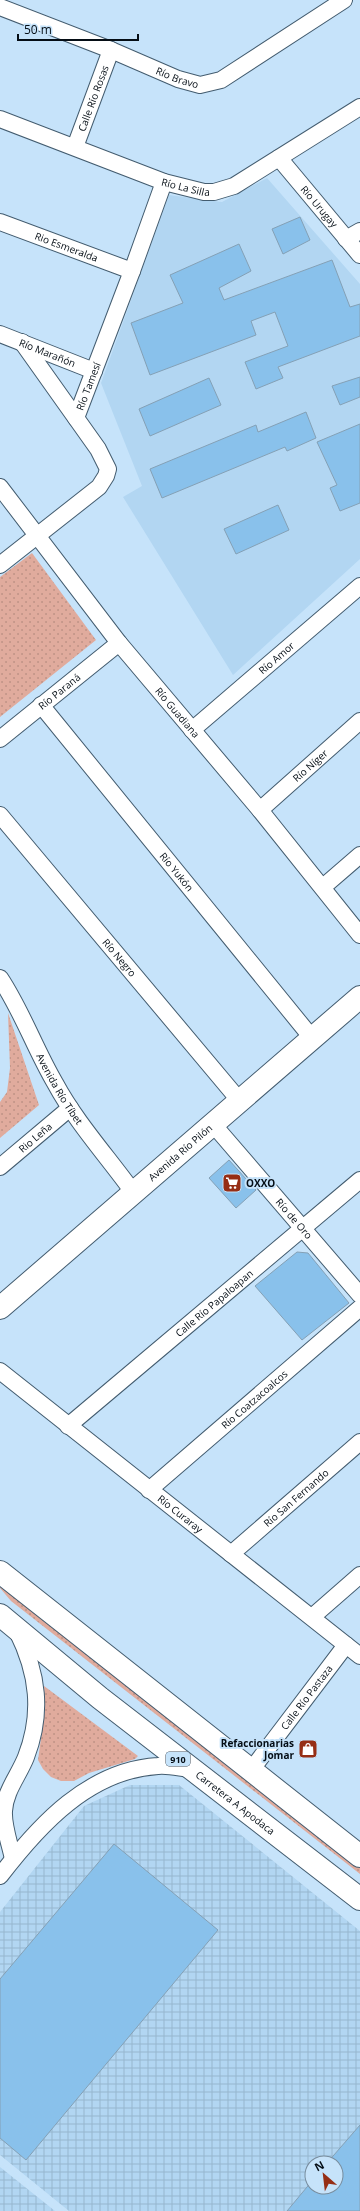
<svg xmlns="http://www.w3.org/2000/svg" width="360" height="2211" font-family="'Open Sans',sans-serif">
<defs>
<pattern id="industrial-grid" width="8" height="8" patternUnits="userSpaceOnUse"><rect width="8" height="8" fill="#b2d6f2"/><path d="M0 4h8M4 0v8" fill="none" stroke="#97b6cf"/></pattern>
<pattern id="park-dots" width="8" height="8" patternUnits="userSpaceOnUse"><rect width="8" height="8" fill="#e0ab9d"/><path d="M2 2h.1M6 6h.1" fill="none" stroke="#bf9286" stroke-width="1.8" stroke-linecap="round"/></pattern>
</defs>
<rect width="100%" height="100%" fill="#c6e3fa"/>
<!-- built -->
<path fill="#b2d6f2" d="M267 178 360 284V559L233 675 123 497 142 486 101 383 169 195 222 202Z"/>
<!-- industrial -->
<path fill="url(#industrial-grid)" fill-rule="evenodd" d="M130 1785H179L360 1931V2211H69L0 2155V1912L84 1806ZM312 2163H336V2187H312Z
M0 2167 55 2211H0Z"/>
<!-- park -->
<path fill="url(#park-dots)" d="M32 553 96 640 0 717V577Z
M8 1013 39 1105 0 1138V1102L7 1092 10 1068Z
M0 1580 360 1862V1874L11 1601 0 1588Z
M44 1686 138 1756 135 1759 89 1773 74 1781H61L51 1777 43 1769 38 1760 45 1709Z"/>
<!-- building -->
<path fill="#89c1eb" stroke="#84a0b5" d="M300 217 310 240 283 254 272 229Z
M239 244 251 271 219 288 224 300 332 260 350 307 360 304V336L278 367 283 378 256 389 245 362 288 346 275 312 251 321 256 335 150 375 131 323 183 303 170 275Z
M360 377V397L340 405 332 386Z
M209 378 221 405 150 436 139 409Z
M306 412 316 438 287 451 285 447 162 498 150 469 256 425 258 432Z
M360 424V503L340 511 330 488 337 485 317 442Z
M278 505 289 530 236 554 224 529Z
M229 1160 256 1190 236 1208 209 1178Z
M297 1252 308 1253 349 1303 302 1340 255 1286Z
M114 1844 218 1930 26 2160 0 2138V1979Z
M360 2125V2211H287L312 2181V2187H336V2163H327Z"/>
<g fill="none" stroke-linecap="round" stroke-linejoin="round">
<!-- minor casing -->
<g stroke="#435c6f" stroke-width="18">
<g id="minor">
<path id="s1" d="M0 7 111 50 178 79 200 85 221 80 344 0"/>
<path id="s2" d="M0 119 164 182 204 192H214L234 186 360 107"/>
<path id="s3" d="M75 147 111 50"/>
<path id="s4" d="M279 158 360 255"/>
<path id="s5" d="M0 222 132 271"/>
<path d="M346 239 360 231"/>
<path id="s6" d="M0 334 94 371"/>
<path id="s7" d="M76 418 132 271 164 182"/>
<path id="s8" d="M0 487 119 643 260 810 360 935"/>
<path d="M0 565 99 487 106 476 108 469 98 449 22 342"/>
<path id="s9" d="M41 705 312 1038"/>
<path id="s10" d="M192 730 360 586"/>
<path id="s11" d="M0 739 119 643"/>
<path id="s12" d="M260 810 360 721"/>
<path id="s13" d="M0 815 239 1100"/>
<path d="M323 887 360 855"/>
<path id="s14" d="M0 978C22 1011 35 1049 55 1083 76 1122 107 1156 133 1192"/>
<path id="s15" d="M212 1123 360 1295"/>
<path id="s16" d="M0 1167 70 1108"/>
<path id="s17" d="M0 1371 360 1656"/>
<path id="s18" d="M68 1426 360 1180"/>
<path id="s19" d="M149 1490 360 1308"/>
<path id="s20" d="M231 1554 360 1442"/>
<path d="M312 1617 360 1575"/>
<path id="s21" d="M252 1769 346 1645"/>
<path d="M13 1859C10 1844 3 1826 4 1811 5 1791 19 1775 26 1757 43 1713 38 1673 17 1631"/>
<path d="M0 1876C39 1825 89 1770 158 1766 169 1765 180 1768 191 1769"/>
</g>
</g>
<!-- secondary casing -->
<g stroke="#435c6f" stroke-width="24">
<g id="secondary">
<path id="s22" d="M0 1308 360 997"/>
</g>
</g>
<!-- primary casing -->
<g stroke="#435c6f" stroke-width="24">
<g id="primary">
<path d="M0 1572 360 1856"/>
<path id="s23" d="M0 1615 100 1698 360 1899"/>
</g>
</g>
<!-- minor -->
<use href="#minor" stroke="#fff" stroke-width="16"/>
<!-- secondary -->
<use href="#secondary" stroke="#fff" stroke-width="22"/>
<!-- primary -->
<use href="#primary" stroke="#fff" stroke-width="22"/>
</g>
<!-- icons -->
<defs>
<g id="supermarket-square" transform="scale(1)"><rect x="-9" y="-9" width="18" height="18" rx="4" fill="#962e15" stroke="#c6e3fa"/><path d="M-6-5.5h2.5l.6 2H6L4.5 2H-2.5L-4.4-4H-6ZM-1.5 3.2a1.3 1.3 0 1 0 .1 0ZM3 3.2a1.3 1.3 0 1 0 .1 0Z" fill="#fff"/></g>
<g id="shop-square" transform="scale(1)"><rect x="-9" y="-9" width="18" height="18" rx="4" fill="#962e15" stroke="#c6e3fa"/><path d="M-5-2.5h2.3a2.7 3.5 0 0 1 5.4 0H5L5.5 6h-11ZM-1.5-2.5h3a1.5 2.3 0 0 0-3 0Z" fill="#fff"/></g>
</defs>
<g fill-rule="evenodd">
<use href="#supermarket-square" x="232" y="1183"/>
<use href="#shop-square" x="308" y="1749"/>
</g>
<g text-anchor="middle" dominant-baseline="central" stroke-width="4" stroke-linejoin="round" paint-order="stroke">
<!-- shield labels -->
<rect fill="#c6e3fa" stroke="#3e4d5a" stroke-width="1" x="166" y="1752" width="24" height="14" rx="3"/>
<g font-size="9" font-weight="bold" fill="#040d15">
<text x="178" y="1759">910</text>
</g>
<!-- street labels -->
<g font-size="10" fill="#040d15" stroke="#c6e3fa">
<text stroke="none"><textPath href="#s1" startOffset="191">Río Bravo</textPath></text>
<text stroke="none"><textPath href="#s3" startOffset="52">Calle Río Rosas</textPath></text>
<text stroke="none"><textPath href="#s2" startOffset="198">Río La Silla</textPath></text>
<text stroke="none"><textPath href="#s4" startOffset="63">Rio Urugay</textPath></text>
<text stroke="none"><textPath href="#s5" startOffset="71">Rio Esmeralda</textPath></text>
<text stroke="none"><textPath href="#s6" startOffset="51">Río Marañón</textPath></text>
<text stroke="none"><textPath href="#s7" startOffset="34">Río Tamesí</textPath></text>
<text stroke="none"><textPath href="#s10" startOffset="111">Río Amor</textPath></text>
<text stroke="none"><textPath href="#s11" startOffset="76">Río Paraná</textPath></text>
<text stroke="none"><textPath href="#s8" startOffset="287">Río Guadiana</textPath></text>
<text stroke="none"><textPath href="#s12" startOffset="67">Río Níger</textPath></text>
<text stroke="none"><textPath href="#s9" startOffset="215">Río Yukón</textPath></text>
<text stroke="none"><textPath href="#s13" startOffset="186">Río Negro</textPath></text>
<text stroke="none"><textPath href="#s14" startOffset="126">Avenida Río Tíbet</textPath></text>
<text stroke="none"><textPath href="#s16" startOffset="46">Rio Leña</textPath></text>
<text stroke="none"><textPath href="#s22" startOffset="238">Avenida Río Pilón</textPath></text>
<text stroke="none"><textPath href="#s15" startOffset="126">Río de Oro</textPath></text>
<text stroke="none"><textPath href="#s18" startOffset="191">Calle Río Papaloapan</textPath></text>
<text stroke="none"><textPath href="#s19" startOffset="139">Río Coatzacoalcos</textPath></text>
<text stroke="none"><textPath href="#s20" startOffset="86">Río San Fernando</textPath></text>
<text stroke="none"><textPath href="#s17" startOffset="230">Río Curaray</textPath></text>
<text stroke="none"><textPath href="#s21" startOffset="90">Calle Río Pastaza</textPath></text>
<text stroke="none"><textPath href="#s23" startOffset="301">Carretera A Apodaca</textPath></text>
</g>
<!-- poi labels -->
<g font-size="10" font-weight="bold" fill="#040d15" stroke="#c6e3fa" text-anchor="start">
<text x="246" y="1183">OXXO</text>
<text x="294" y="1743" text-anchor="end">Refaccionarias<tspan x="294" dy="12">Jomar</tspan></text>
</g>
</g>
<!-- north arrow -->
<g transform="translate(324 2175) rotate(332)"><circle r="19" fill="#c6e3fa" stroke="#788d9e"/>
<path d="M0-3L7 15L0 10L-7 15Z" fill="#962e15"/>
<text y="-6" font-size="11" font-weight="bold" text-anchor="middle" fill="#040d15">N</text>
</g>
<!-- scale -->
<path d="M18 34v6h120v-6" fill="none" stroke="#040d15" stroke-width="2"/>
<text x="24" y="34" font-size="12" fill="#040d15" stroke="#c6e3fa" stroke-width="3" paint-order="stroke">50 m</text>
</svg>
